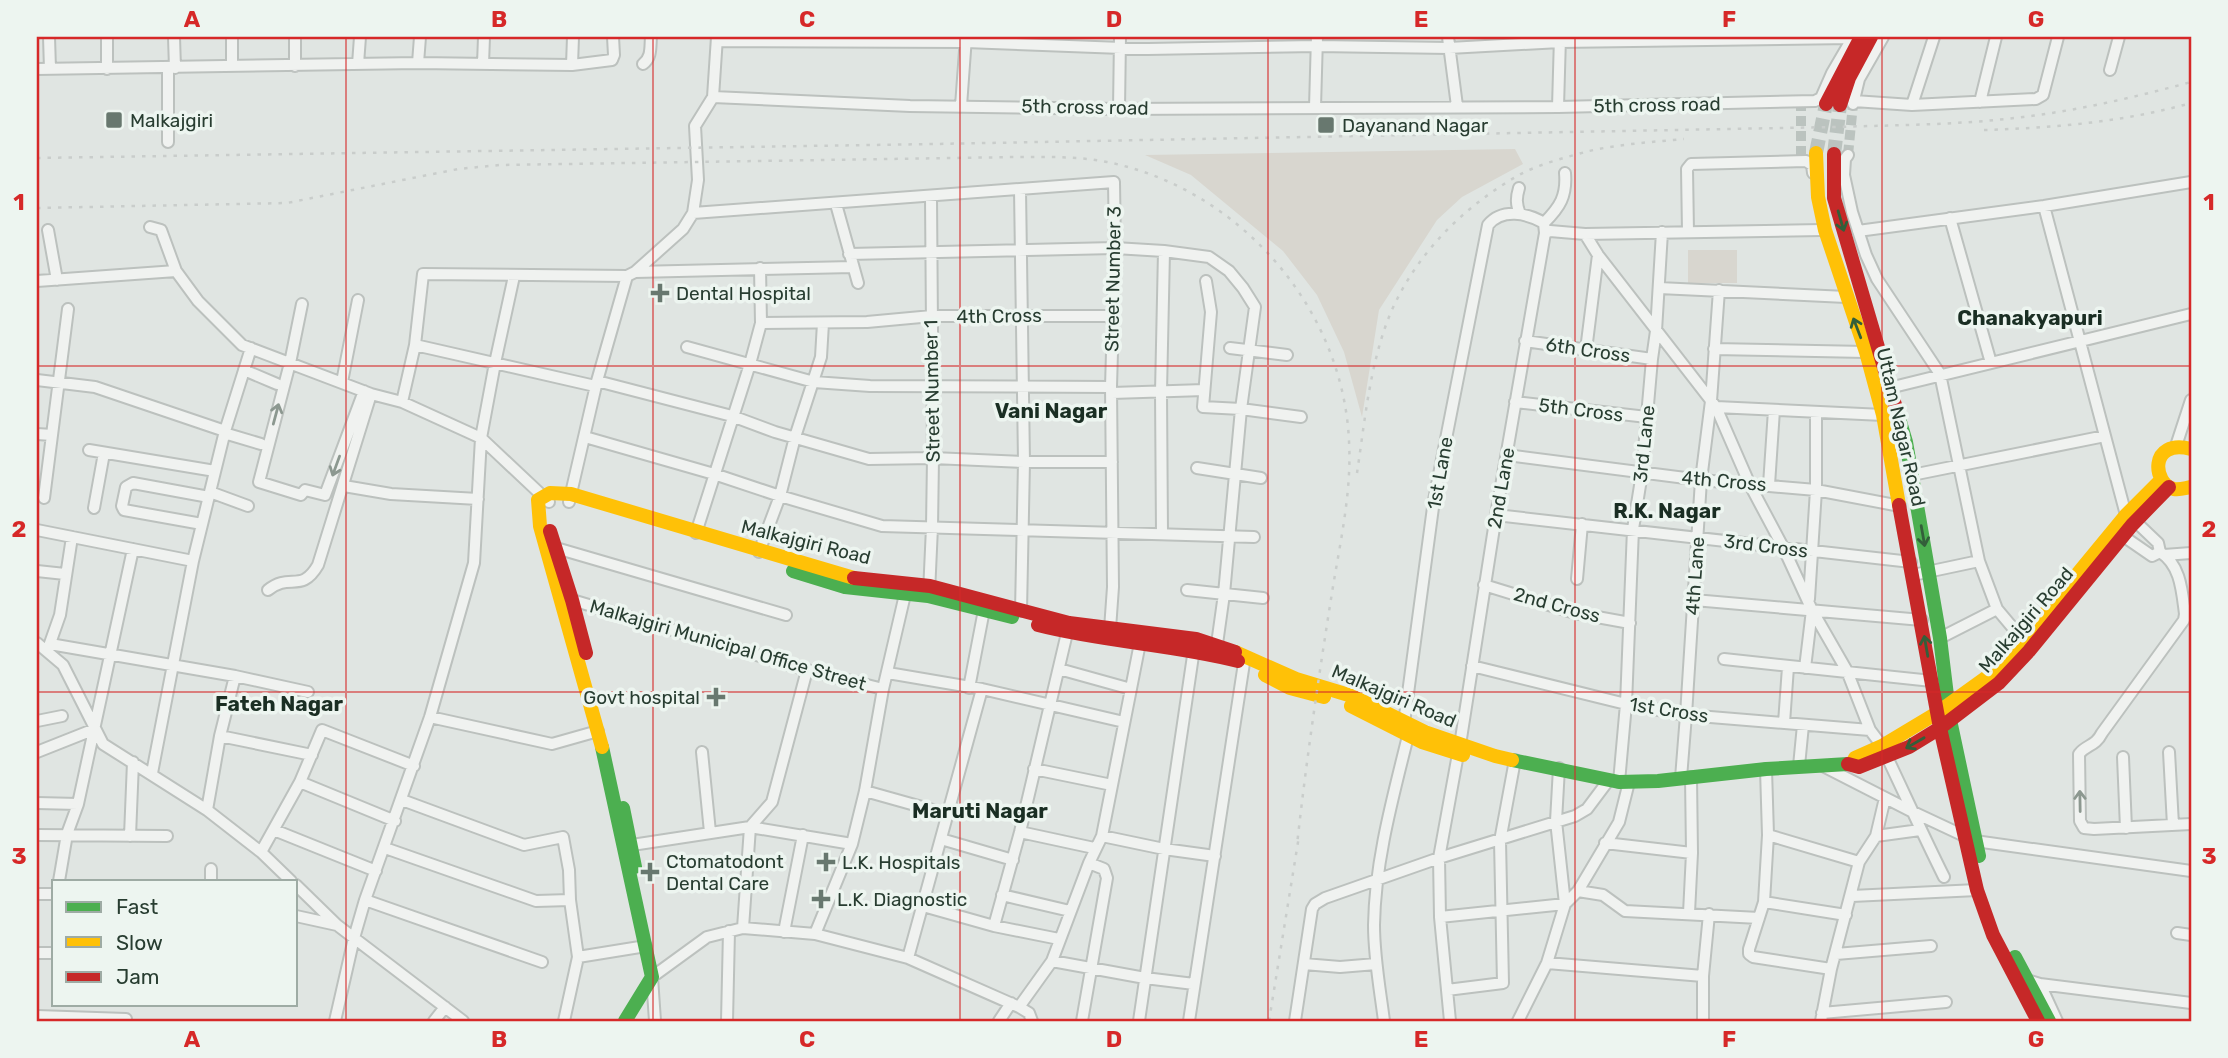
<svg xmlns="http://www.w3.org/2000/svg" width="2228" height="1058" font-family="Rubik,sans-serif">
<rect width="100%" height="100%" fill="#e0e5e2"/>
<!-- green -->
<path fill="#d8d6cf" d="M1515 149 1523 164 1462 197 1437 220 1379 310 1362 417 1344 352 1317 295 1283 251 1191 175 1145 155Z
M1688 250H1737V283H1688Z"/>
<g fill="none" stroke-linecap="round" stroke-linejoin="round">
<!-- street-tunnel -->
<path stroke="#bbc3bf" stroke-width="10" stroke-dasharray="10 5" stroke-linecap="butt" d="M1848 155 1853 104
M1801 156V104"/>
<!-- secondary-tunnel -->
<path stroke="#bbc3bf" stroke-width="14" stroke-dasharray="14 7" stroke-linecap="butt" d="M1816 153 1826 104
M1834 154 1840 105"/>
<!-- street casing -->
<g stroke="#bcc1be" stroke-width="14">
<path id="street" d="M49 37 50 69
M107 37V69
M174 37 175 68
M295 37V66
M1448 37 1457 106
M717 41 966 42 1148 49 1317 46 1449 48 1560 42 1852 38
M418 63 420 37
M358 64 360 37
M483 64 484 37
M643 64C652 57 650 47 651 37
M572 65 573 37
M232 66V37
M37 69 418 63 572 65 612 60 614 55 613 37
M2110 70 2119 37
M713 97 910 106 1119 109 1558 107 1815 101 1821 98 1832 73 1853 37
M1854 101 1912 105 2036 99 2043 95 2058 37
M1980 102 1996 37
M1853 104 1859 79 1883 37
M1912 105 1934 37
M961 106 966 37
M1315 107 1317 37
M1558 107 1560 37
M1119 109 1120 37
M168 142V68
M1848 155 1845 159 1844 175 1852 212 1866 255 1877 279 1940 374 1979 561 1997 609 2023 640
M1519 188C1516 198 1516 204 1520 214
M1020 190 1024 462 1021 611
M836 204 858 283
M2044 206 2126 515
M693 213 1114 182 1115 248 1111 387 1113 587 1110 629
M1950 218 1991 363
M1544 223C1560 207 1567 196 1565 173
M150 227 161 230 176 271
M48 230 57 280
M1858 231 2044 206 2191 182
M1688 232 1687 169 1691 164 1806 161 1812 165 1813 173
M1545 233 1550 231 1585 234 1822 230
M1585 234 1598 255 1716 407 1750 485 1783 547 1812 610 1847 671 1870 730 1882 746
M849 254 1115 248 1164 251 1209 257 1229 271 1243 288 1255 307 1241 409 1224 594 1217 644
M635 272 853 267
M37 281 176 271 198 301 242 345 371 394 402 402 481 438 549 502
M1206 281 1211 312 1203 407 1241 409 1301 417
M1659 288 1846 297
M302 304 290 363 259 482 301 495 305 490 325 495 364 391
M761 323 867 322 932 316H1112
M1525 341 1652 359
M415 345 595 386
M687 347 814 382 870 386 1111 387
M1230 348 1287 355
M1714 349 1866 352
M1586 350 1598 255
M244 370 277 384
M37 380 95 387 225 431
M597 381 732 416 775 432 869 459 933 458 1024 462H1112
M342 382 358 300
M1885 389 2191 314
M1112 393 1204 390
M402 402 415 345 423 274 627 276
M1515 402 1647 417
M1716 407 1883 415
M224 433 261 444
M37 434 52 435
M585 437 714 474 780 496 882 526 1254 537
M2176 446 2191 400
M89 450 215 471
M1507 455 1701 480 1816 490 1900 506
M1197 468 1261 478
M1912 475 2105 436
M1769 485 1774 410
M344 486 391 494 478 499
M210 492 248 506
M44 498 68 309
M569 502 597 381 627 276 635 272 683 229 693 213 698 180 695 126 713 97 717 37
M94 508 104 453
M1496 515 1911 562
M2136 522 2158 543 2160 552C2181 565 2182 592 2185 614L2184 620 2102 733C2095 747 2087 744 2079 754L2080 821 2084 828 2094 829 2191 824
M202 524 124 510 122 506 126 487 133 483 209 497
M37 530 193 561
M696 533 750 364 761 323 760 268
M1162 533 1161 392 1164 251
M2123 536 2152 556 2160 552
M556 548 786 615
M759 552 780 496 795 437 821 357 823 323
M2164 555 2191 553
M37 571 65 574
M1913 575 1979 561
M1577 579 1582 524
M1484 585 1575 613 1630 623
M268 590C290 572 301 594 318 565L371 394
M1187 590 1263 598
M929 593 932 527 933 458 931 197
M1809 599 1816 490V413
M572 600 807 670 883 689
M1694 600 1922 620
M1940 638 1997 609
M37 643 63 665 103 744 207 810 261 852 291 881
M50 644 235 676 308 692
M48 649 60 615 72 537
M1724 659 1932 681
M1472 666 1626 704 1686 715 1870 730
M1805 668 1812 610
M1059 669 1131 689
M888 673 982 689 1124 722
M969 688 984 610
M430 717 552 744 598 731
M37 721 62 716
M1404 723 1434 500 1488 225C1502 208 1527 213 1544 223L1545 233 1496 515 1460 745
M1784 723 1788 667
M220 736 312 755
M37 752 95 729
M702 752 710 832
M2169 752 2173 825
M1887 757C1906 797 1924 837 1944 877
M2123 757 2126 828
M1799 766 1803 725
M1823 766 1911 811 1975 841 2191 871
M1034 769 1112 785
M1766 769 1768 835 1764 902 1749 949V954L1753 957 1831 969
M152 773 193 561 225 431 251 348
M1681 778 1686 715 1701 480 1711 401 1719 290
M300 782 395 821
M1619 782 1626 704 1633 529 1642 473 1652 359 1656 331 1662 232
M865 791 947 814
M402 800 524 845 563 837 569 870 570 900 578 957 564 1021
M37 803 78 804
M207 810 220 736 235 676
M274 830 376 871
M1020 832 1094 848
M37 835 167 836
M1768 835 1859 862
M130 836 133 762
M1102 836 1164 849 1215 856
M1876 836 1920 830
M941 839 1013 860
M1605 843 1692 853
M632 845 750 827 852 844
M385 848 536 901 570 900
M261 852 300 782 322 730 414 766
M59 881 67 834 78 804 133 549
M211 881V869
M296 885 337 925 463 1021
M1578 891 1603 895 1625 911 1759 918
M37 894H54
M1002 895 1070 911
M1852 896 1977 890
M365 900 542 962
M1764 902 1846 915
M923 906 994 926 1059 939
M1689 913 1692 853 1691 777
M296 916 337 925
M1440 917 1565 904 1556 821 1559 768
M994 926 1020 832 1067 633
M743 928 750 827 772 802 807 670
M784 932 803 835
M2177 933 2191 935
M815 934 852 844 865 791 883 689 907 586
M37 953H54
M1836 954 1931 946
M578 957 646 946
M908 958 982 689
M1052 961 1145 978 1194 984
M1547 963 1703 976
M1304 964 1340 967 1376 964
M2027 980 2040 984 2191 1003
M2040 984 2057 1021
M1447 990 1503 983 1500 841 1515 760
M1019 1007 1052 961 1089 863 1102 836 1140 643
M1822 1013 1946 1002
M37 1016 126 1019
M335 1021 354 938 365 900 430 717 474 563 481 438 495 363 514 276
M434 1021 445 1007
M655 1021 652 977 707 937 743 928 815 934 908 958 1019 1007 1029 1013 1032 1021
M727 1021 729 931
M999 1021 1011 1003
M1082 1021 1107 878 1104 869 1089 863
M1139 1021 1194 649
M1189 1021 1244 663
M1295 1021 1312 909 1315 904 1325 898 1439 858 1575 816 1587 809 1608 781
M1384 1021C1380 989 1374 958 1374 925 1375 861 1393 797 1408 736
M1450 1021 1440 917 1439 858 1458 754
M1518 1021 1547 963 1565 904 1578 891 1619 822 1629 782
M1703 1021V976L1709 914
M1821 1021 1831 969 1859 862 1876 836 1885 798"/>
</g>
<!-- street -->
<use href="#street" stroke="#f0f2f0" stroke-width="10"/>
<!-- fast -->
<path stroke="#4caf50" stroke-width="14" d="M1898 415 1906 442 1940 638 1950 720 1979 856
M793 571 845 587 928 596 1012 617
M602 747 652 977 625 1021
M1512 760 1619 782 1658 781 1766 769 1848 764
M623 808 635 867
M2015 957 2049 1021"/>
<!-- slow -->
<path stroke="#ffc107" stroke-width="14" d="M1816 153 1818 197 1825 230 1866 352 1883 415 1899 505
M2191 449C2148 438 2153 485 2174 489 2180 490 2185 488 2191 487
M1235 652 1296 679 1352 696 1425 732 1495 756 1512 760
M1265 675 1290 688 1324 697
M1351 706 1422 742 1463 755
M602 747 540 526 538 500 550 493 571 494 854 578
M1852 764 1855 758 1882 746 1937 713 1994 672 2023 640 2126 515 2161 480"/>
<!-- jam -->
<path stroke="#c62828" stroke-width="14" d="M1826 104 1861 37
M1840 105 1849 78 1871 37
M1834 154V198L1898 415
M1899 505 1940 728 1977 890 1993 935 2038 1021
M550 531 572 600 586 653
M854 578 930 586 1069 623 1196 639 1235 652
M1038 625C1104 642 1172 644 1238 661
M1848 764 1859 767 1909 747 1940 728 1999 683 2029 651 2132 525 2169 487"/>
<!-- rail -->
<path stroke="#c9cdcb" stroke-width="2.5" stroke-dasharray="3.5 7" stroke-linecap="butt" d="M1984 130C2053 128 2124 122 2191 103
M37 158 934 144 1834 127C1897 125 1960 125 2023 117 2080 110 2136 97 2191 82
M37 208 287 203 458 169 500 165 1017 157C1047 157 1077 156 1107 162 1238 188 1343 307 1349 441 1352 494 1339 547 1331 599 1318 681 1306 763 1297 845
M1357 473C1365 420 1370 362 1391 312 1417 253 1463 207 1519 175 1539 164 1567 157 1589 151 1620 144 1652 142 1684 139
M1269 1021 1299 836"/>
</g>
<!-- one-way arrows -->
<defs><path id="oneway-shaft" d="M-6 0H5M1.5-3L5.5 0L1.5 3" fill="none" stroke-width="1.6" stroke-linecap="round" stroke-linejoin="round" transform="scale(1.75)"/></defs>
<g stroke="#335f3a">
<use href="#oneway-shaft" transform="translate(1841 221) rotate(74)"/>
<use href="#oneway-shaft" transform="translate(1857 328) rotate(-111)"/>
<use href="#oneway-shaft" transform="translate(1923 536) rotate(80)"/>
<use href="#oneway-shaft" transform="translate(1926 646) rotate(-100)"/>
<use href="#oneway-shaft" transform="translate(1915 743) rotate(150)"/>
</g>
<g stroke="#8c9890">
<use href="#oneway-shaft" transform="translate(276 414) rotate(-75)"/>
<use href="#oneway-shaft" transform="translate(336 466) rotate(110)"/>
<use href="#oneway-shaft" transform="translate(2080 801) rotate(-91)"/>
</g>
<!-- grid -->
<path fill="none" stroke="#d62828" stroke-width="2" stroke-opacity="0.55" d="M346 37V1021M653 37V1021M960 37V1021M1268 37V1021M1575 37V1021M1882 37V1021M37 366H2191M37 692H2191"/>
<!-- markers -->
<g fill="#68786f" stroke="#edf5f0" stroke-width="2.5">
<rect x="105" y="111" width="18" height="18" rx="3.5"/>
<rect x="1317" y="116" width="18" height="18" rx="3.5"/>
<path d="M656.5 282.5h7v7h7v7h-7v7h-7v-7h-7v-7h7z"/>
<path d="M712.5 686.5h7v7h7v7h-7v7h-7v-7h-7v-7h7z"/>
<path d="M822.5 851.5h7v7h7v7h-7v7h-7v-7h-7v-7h7z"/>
<path d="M646.5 861.5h7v7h7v7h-7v7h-7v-7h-7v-7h7z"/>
<path d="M817.5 888.5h7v7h7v7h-7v7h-7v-7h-7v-7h7z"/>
</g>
<g text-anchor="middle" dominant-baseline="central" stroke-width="7" stroke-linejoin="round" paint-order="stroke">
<!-- street labels -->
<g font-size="19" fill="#283d31" stroke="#edf5f0">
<text transform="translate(1657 105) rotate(-1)">5th cross road</text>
<text transform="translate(1085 107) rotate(1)">5th cross road</text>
<text transform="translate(1113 279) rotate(-89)">Street Number 3</text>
<text transform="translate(999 316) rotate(-1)">4th Cross</text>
<text transform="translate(1588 350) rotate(8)">6th Cross</text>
<text transform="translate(932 391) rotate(-91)">Street Number 1</text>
<text transform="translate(1581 410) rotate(7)">5th Cross</text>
<text transform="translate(1901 427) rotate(77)">Uttam Nagar Road</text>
<text transform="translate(1644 444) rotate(-84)">3rd Lane</text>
<text transform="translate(1440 473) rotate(-80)">1st Lane</text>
<text transform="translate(1724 481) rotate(5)">4th Cross</text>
<text transform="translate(1501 488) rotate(-80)">2nd Lane</text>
<text transform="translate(806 542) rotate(14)">Malkajgiri Road</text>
<text transform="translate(1766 546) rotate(7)">3rd Cross</text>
<text transform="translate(1695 576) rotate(-86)">4th Lane</text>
<text transform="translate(1557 605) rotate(15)">2nd Cross</text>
<text transform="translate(2026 620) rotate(-49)">Malkajgiri Road</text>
<text transform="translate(728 645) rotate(16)">Malkajgiri Municipal Office Street</text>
<text transform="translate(1394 696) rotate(23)">Malkajgiri Road</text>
<text transform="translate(1669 710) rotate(9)">1st Cross</text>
</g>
<!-- poi labels -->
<g font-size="19" fill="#283d31" stroke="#edf5f0" text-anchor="start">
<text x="130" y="120">Malkajgiri</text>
<text x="1342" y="125">Dayanand Nagar</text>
<text x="676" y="293">Dental Hospital</text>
<text x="700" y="697" text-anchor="end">Govt hospital</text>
<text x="666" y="861">Ctomatodont<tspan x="666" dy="22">Dental Care</tspan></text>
<text x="842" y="862">L.K. Hospitals</text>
<text x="837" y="899">L.K. Diagnostic</text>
</g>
<!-- neighbourhood labels -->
<g font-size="21" font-weight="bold" fill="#1a2e23" stroke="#edf5f0">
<text x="2030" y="317">Chanakyapuri</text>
<text x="1051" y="410">Vani Nagar</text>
<text x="1667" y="510">R.K. Nagar</text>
<text x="279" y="703">Fateh Nagar</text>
<text x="980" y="810">Maruti Nagar</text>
</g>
</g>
<!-- border -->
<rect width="2228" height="1058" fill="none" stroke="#edf5f0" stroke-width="77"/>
<!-- legend -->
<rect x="52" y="880" width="245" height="126" fill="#edf5f0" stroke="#9eaba4" stroke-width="2"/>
<rect x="66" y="902" width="35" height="10" fill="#4caf50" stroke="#9eaba4" stroke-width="2"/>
<text x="116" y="914" font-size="21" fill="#283d31">Fast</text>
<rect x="66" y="937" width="35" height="10" fill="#ffc107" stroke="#9eaba4" stroke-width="2"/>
<text x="116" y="950" font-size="21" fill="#283d31">Slow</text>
<rect x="66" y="972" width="35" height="10" fill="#c62828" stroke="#9eaba4" stroke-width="2"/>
<text x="116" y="984" font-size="21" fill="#283d31">Jam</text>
<rect x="38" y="38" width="2152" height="982" fill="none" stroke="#d62828" stroke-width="2.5"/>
<g font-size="23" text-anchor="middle" font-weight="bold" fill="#d62828">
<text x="192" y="27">A</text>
<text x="499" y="27">B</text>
<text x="807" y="27">C</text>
<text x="1114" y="27">D</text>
<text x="1421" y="27">E</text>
<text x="1729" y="27">F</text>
<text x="2036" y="27">G</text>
<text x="19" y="210">1</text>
<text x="2209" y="210">1</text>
<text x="19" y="537">2</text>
<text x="2209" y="537">2</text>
<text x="19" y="864">3</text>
<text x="2209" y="864">3</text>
<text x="192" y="1047">A</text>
<text x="499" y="1047">B</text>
<text x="807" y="1047">C</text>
<text x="1114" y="1047">D</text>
<text x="1421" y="1047">E</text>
<text x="1729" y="1047">F</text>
<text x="2036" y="1047">G</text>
</g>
</svg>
